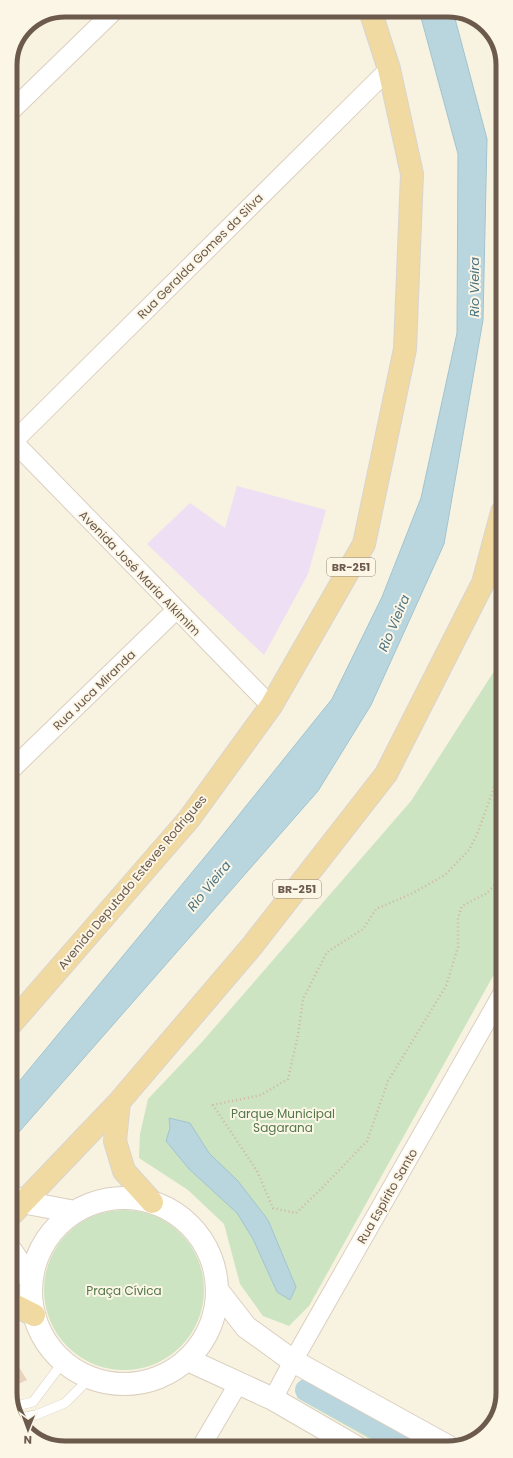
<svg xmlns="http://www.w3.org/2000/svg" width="513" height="1458" font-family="Poppins,sans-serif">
<rect width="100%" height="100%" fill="#f8f2e1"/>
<!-- education -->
<path fill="#eedff4" d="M237 486 326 510 308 574 264 655 147 544 190 503 225 528Z"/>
<!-- green -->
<path fill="#cde4c2" d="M502 653V960L309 1306 289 1326 263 1316 240 1284 224 1224 188 1190 139 1158 140 1134 148 1099 202 1042 411 801 498 665Z
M44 1290a80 80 0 1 1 160 0a80 80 0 1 1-160 0Z
M310 1379 434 1446H382L297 1398V1386Z"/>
<!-- water -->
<path fill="#b9d6df" stroke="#a1c4cf" d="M419 10 453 11 487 139 483 320 444 544 371 705 318 791 12 1140V1090L218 841 332 699 382 597 421 498 457 333 458 154Z
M169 1118 190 1123 209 1153 238 1181 268 1220 296 1287 290 1300 277 1292 253 1239 237 1213 189 1169 166 1141 170 1128Z"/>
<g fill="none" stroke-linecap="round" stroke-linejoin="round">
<!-- canal -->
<path stroke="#b9d6df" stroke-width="22" d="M306 1390 408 1446"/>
</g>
<!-- building -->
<path fill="#ead3bd" d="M12 1356 27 1380 12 1387Z"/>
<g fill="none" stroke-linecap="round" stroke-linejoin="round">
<!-- service casing -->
<g stroke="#dbcfbf" stroke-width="10">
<path id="service" d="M12 1407 33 1402 63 1362
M19 1418 36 1415 65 1403 90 1378"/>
</g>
<!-- minor casing -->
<g stroke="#dbcfbf" stroke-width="20">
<path id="minor" d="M10 112 115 10
M11 439 271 706
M11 444 389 69
M11 770 176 610
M273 1399 293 1361 502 994
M201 1447 238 1384"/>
</g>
<!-- tertiary casing -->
<g stroke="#dbcfbf" stroke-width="24">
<path id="tertiary" d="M12 1196 22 1202 75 1212
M31 1291a93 93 0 1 1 186 0a93 93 0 1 1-186 0Z
M12 1252 31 1281
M218 1291 246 1327 293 1361 447 1446
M188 1360 273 1399 356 1447"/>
</g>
<!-- primary casing -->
<g stroke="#d9d4d0" stroke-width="24">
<path id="primary" d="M11 1024 189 819 271 706 364 544 405 349 412 174 389 69 370 10
M119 1102 115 1141 124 1171 152 1202
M12 1214 119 1102 252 946 386 774 483 583 502 512
M12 1304 34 1315"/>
</g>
<!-- path -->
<path stroke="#ceb7a1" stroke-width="2.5" stroke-dasharray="1 3" stroke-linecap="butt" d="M502 729 498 736V776L478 832 469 850 445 875 411 894 376 909 363 929 327 952 303 999 298 1035 288 1079 261 1095 213 1105 257 1171 273 1208 296 1213 322 1188 367 1141 388 1081 446 986 458 947V918L462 906 487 893 502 877"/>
<!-- service -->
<use href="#service" stroke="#fff" stroke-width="9"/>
<!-- minor -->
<use href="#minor" stroke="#fff" stroke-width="18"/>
<!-- tertiary -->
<use href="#tertiary" stroke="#fff" stroke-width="22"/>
<!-- primary -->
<use href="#primary" stroke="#f0daa1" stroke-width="22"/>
</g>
<g text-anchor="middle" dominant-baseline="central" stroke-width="4" stroke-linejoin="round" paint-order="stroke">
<!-- shield labels -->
<g fill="#fcf6e7" stroke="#97897a" stroke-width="1">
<rect x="327" y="558" width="48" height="18" rx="3"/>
<rect x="273" y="880" width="48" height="18" rx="3"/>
</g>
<g font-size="11" font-weight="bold" fill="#6c5a4c">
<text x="351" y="567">BR-251</text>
<text x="297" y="889">BR-251</text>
</g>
<!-- street labels -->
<g font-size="12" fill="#6c5a4c" stroke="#fcf6e7">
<text transform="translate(200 256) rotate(-45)">Rua Geralda Gomes da Silva</text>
<text transform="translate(140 573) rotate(46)">Avenida José Maria Alkimim</text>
<text transform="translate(94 690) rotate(-44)">Rua Juca Miranda</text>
<text transform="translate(132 882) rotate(-50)">Avenida Deputado Esteves Rodrigues</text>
<text transform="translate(387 1196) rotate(-60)">Rua Espírito Santo</text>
</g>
<!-- park labels -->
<g font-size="12" fill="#527748" stroke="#fcf6e7">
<text x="283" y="1113">Parque Municipal<tspan x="283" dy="14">Sagarana</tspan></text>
<text x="124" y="1290">Praça Cívica</text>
</g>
<!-- water labels -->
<g font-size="13" font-style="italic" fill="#4c7583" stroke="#fcf6e7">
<text transform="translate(474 287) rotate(-90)">Rio Vieira</text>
<text transform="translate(394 623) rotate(-67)">Rio Vieira</text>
<text transform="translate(209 886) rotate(-51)">Rio Vieira</text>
</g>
</g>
<!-- crop -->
<path d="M0 0H513V1458H0ZM65 17H448A48 48 0 0 1 496 65V1393A48 48 0 0 1 448 1441H65A48 48 0 0 1 17 1393V65A48 48 0 0 1 65 17Z" fill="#fcf6e7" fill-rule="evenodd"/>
<path fill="none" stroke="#6c5a4c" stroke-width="5" d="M65 17H448A48 48 0 0 1 496 65V1393A48 48 0 0 1 448 1441H65A48 48 0 0 1 17 1393V65A48 48 0 0 1 65 17Z"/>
<!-- north arrow -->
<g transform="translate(28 1430) rotate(181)" stroke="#fcf6e7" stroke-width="3" paint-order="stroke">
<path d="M0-3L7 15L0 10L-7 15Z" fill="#6c5a4c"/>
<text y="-6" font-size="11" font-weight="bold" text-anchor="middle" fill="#6c5a4c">N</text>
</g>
</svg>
